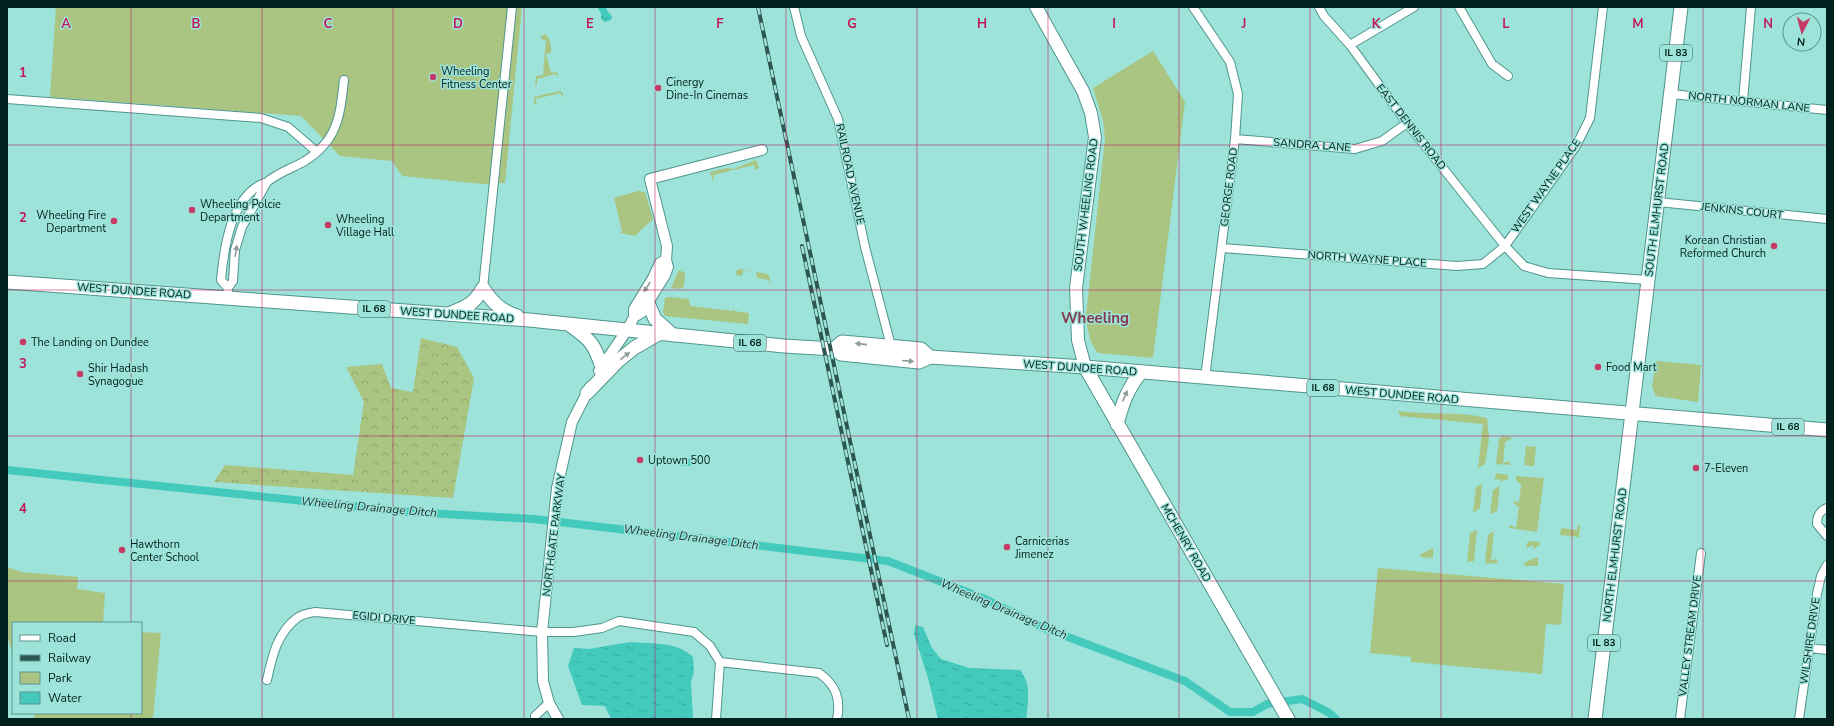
<svg xmlns="http://www.w3.org/2000/svg" width="1834" height="726" font-family="'Nunito Sans',sans-serif">
<defs>
<pattern id="forest-crowns" width="20" height="18" patternUnits="userSpaceOnUse"><rect width="20" height="18" fill="#aac481"/><path d="M2 6a3 3 0 1 1 6 0M12 15a3 3 0 1 1 6 0" fill="none" stroke="#91a86f"/></pattern>
<pattern id="water-ripples" width="26" height="14" patternUnits="userSpaceOnUse"><rect width="26" height="14" fill="#43cabd"/><path d="M2 4q2-2 4 0t4 0M15 11q2-2 4 0t4 0" fill="none" stroke="#39ada2"/></pattern>
</defs>
<rect width="100%" height="100%" fill="#9de3da"/>
<!-- green -->
<path fill="#aac481" d="M56 7H522L505 183 483 184 402 176 392 161 340 156 301 116 50 97Z
M545 34C550 37 552 48 551 53L546 54 551 73 557 72 559 79 556 74 537 79V85H535L536 76 543 75 546 40 541 39V37Z
M1153 51 1185 102 1153 358 1098 353C1089 343 1087 328 1086 315L1105 139 1103 121 1093 88Z
M560 91 563 93V98L560 93 535 99 537 104 534 105V97Z
M756 160 759 168 756 170 754 165 713 175 714 180 713 181 710 172 727 168 733 169Z
M638 191 645 192 653 219 635 236 620 233 622 231 614 198Z
M741 269 767 274 770 278V287L769 280 757 278 756 272 743 270 742 276 736 275V271Z
M679 270 685 273 684 287 680 289 671 288Z
M669 297 689 299 690 306 733 311 734 306V311L749 313 748 324 665 316 663 312 665 298Z
M1656 361 1701 365 1698 402 1656 396 1652 387Z
M1398 411C1428 415 1458 411 1487 418L1489 439 1485 464 1478 468 1483 424 1400 416Z
M1502 436 1513 438 1505 442 1503 463 1510 461V465L1496 464 1499 439Z
M1526 446 1536 447 1534 466 1524 465Z
M1496 473 1508 475V479L1500 482 1501 479 1495 480Z
M1516 476 1544 478 1537 532 1509 528 1510 525 1516 528 1519 507 1513 503 1515 501 1519 503 1521 485 1516 480Z
M1482 484 1480 508 1473 513 1476 487Z
M1500 486 1497 511 1490 514 1493 490Z
M1578 525H1580L1579 537 1560 535 1561 528 1577 530Z
M1477 530 1474 561 1467 562 1470 533Z
M1494 531 1491 560 1497 559 1498 563 1487 564 1485 561 1488 535Z
M1530 541 1539 542 1540 545 1533 549V545L1526 548 1527 543Z
M1433 548V558L1420 557 1421 554Z
M1538 557V566H1524L1525 562Z
M7 567 22 572 78 577 77 589 105 593 103 623H13V654L7 636Z
M1378 568 1564 584 1561 625 1546 624 1542 674 1411 662V657L1370 653Z
M141 632 161 633 153 719H35L33 713H141Z"/>
<!-- forest -->
<path fill="url(#forest-crowns)" d="M421 338 457 347 474 378 453 498 214 482 225 465 353 475 364 402 346 367 382 364 391 388 413 392Z"/>
<!-- water -->
<path fill="url(#water-ripples)" d="M597 7H606L608 12 612 16 611 20 605 22 601 19V13Z
M675 458 691 459V466L675 465Z
M915 625 923 627 932 648 941 659 969 668 1020 670C1032 685 1028 701 1026 719H938L928 678 914 634Z
M630 642C651 644 677 641 693 657L694 672 691 681 693 719H611L605 706 582 705 568 666 574 648 589 649Z"/>
<g fill="none" stroke-linecap="round" stroke-linejoin="round">
<!-- canal -->
<path stroke="#43cabd" stroke-width="8" d="M7 470 409 512 534 519 888 561 985 599 1044 628 1185 681 1230 712H1253L1267 704 1302 699 1328 712 1336 719"/>
<!-- minor casing -->
<g stroke="#50958d" stroke-width="10">
<path id="minor" d="M794 7 801 36 838 119 865 247 891 346
M1193 7 1230 62 1238 94 1235 139 1205 378
M1319 7 1324 16 1350 45 1407 123 1505 246 1524 266 1548 273 1648 280
M1459 7 1492 64 1508 76
M1350 45 1414 7
M1671 94 1827 110
M7 99 261 118 288 127 317 152
M1743 101 1751 7
M1235 139 1355 149 1382 141 1407 123
M267 182C279 172 293 168 305 161 338 140 340 116 344 80
M1658 202 1827 219
M1222 248 1457 266 1483 264 1505 246 1576 146 1590 118 1603 7
M483 288 512 7
M227 298 228 288 233 281 235 250 242 227 267 182C231 194 224 247 221 280L228 288
M1827 508C1819 511 1817 516 1817 524L1827 536
M1809 648 1827 650
M720 662 819 673C836 685 841 699 837 719
M267 680C272 657 277 633 297 618 302 614 310 613 315 612L542 632H574L602 628 619 621 694 632 710 646 720 662 716 719
M535 719V716L549 703
M1680 719 1701 553
M1799 719 1817 594 1821 576 1827 565"/>
</g>
<!-- tertiary casing -->
<g stroke="#50958d" stroke-width="12">
<path id="tertiary" d="M634 317 642 312 665 275 668 267 666 260 667 246 650 179 762 150
M599 371 627 330 634 317V309L653 278 660 263 666 260
M558 719 549 703 543 681 542 632 557 488 572 422 590 387"/>
</g>
<!-- secondary casing -->
<g stroke="#50958d" stroke-width="14">
<path id="secondary" d="M1036 7 1083 91 1091 113 1095 137 1076 288 1078 340 1085 367"/>
</g>
<!-- primary casing -->
<g stroke="#50958d" stroke-width="15">
<path id="primary" d="M7 282 529 320 784 346 834 349 841 354 919 362 930 357 1085 367 1827 430
M648 303 655 319 673 335
M451 313C468 306 474 304 483 288 492 302 501 311 517 316
M571 326C591 340 594 344 602 367
M834 349 842 342 921 349 930 357
M1085 367 1288 719
M587 393 618 361 634 348 660 333
M1117 424C1123 402 1127 390 1141 372
M1595 719 1681 7"/>
</g>
<!-- minor -->
<use href="#minor" stroke="#fff" stroke-width="8"/>
<!-- tertiary -->
<use href="#tertiary" stroke="#fff" stroke-width="10"/>
<!-- secondary -->
<use href="#secondary" stroke="#fff" stroke-width="12"/>
<!-- primary -->
<use href="#primary" stroke="#fff" stroke-width="13"/>
<!-- rail casing -->
<g stroke="#2d5651" stroke-width="4">
<path id="rail" d="M758 7 909 719
M802 246 887 645"/>
</g>
<!-- rail -->
<use href="#rail" stroke="#9de3da" stroke-width="2.5" stroke-dasharray="8" stroke-linecap="butt"/>
</g>
<!-- one-way arrows -->
<defs><path id="oneway-solid" d="M-6-.8H1V-3.2L6.5 0L1 3.2V.8H-6Z"/></defs>
<g fill="#8d9b99">
<use href="#oneway-solid" transform="translate(236 251) rotate(-81)"/>
<use href="#oneway-solid" transform="translate(647 287) rotate(123)"/>
<use href="#oneway-solid" transform="translate(861 344) rotate(-174)"/>
<use href="#oneway-solid" transform="translate(625 356) rotate(-38)"/>
<use href="#oneway-solid" transform="translate(908 361) rotate(5)"/>
<use href="#oneway-solid" transform="translate(1125 396) rotate(-67)"/>
</g>
<!-- grid -->
<path fill="none" stroke="#c2185b" stroke-width="1" stroke-opacity="0.55" d="M131 7V623M262 7V719M393 7V719M524 7V719M655 7V719M786 7V719M917 7V719M1048 7V719M1179 7V719M1310 7V719M1441 7V719M1572 7V719M1703 7V719M7 145H1827M7 290H1827M7 436H1827M7 581H1827M131 713V719"/>
<!-- markers -->
<g fill="#c83a66" stroke="#9de3da" stroke-width="1.5">
<circle cx="433" cy="77" r="4"/>
<circle cx="658" cy="88" r="4"/>
<circle cx="192" cy="210" r="4"/>
<circle cx="114" cy="221" r="4"/>
<circle cx="328" cy="225" r="4"/>
<circle cx="1774" cy="246" r="4"/>
<circle cx="23" cy="342" r="4"/>
<circle cx="1598" cy="367" r="4"/>
<circle cx="80" cy="374" r="4"/>
<circle cx="640" cy="460" r="4"/>
<circle cx="1696" cy="468" r="4"/>
<circle cx="1007" cy="547" r="4"/>
<circle cx="122" cy="550" r="4"/>
</g>
<g text-anchor="middle" dominant-baseline="central" stroke-width="3" stroke-linejoin="round" paint-order="stroke">
<!-- shield labels -->
<g fill="#9de3da" stroke="#305a56" stroke-width="1">
<rect x="1660" y="45" width="32" height="16" rx="3"/>
<rect x="358" y="301" width="32" height="16" rx="3"/>
<rect x="734" y="335" width="32" height="16" rx="3"/>
<rect x="1307" y="380" width="32" height="16" rx="3"/>
<rect x="1772" y="419" width="32" height="16" rx="3"/>
<rect x="1588" y="635" width="32" height="16" rx="3"/>
</g>
<g font-size="10" font-weight="bold" fill="#02201d">
<text x="1676" y="53">IL 83</text>
<text x="374" y="309">IL 68</text>
<text x="750" y="343">IL 68</text>
<text x="1323" y="388">IL 68</text>
<text x="1788" y="427">IL 68</text>
<text x="1604" y="643">IL 83</text>
</g>
<!-- poi labels -->
<g font-size="11" fill="#02201d" stroke="#9de3da" text-anchor="start">
<text x="441" y="71">Wheeling<tspan x="441" dy="13">Fitness Center</tspan></text>
<text x="666" y="82">Cinergy<tspan x="666" dy="13">Dine-In Cinemas</tspan></text>
<text x="200" y="204">Wheeling Polcie<tspan x="200" dy="13">Department</tspan></text>
<text x="106" y="215" text-anchor="end">Wheeling Fire<tspan x="106" dy="13">Department</tspan></text>
<text x="336" y="219">Wheeling<tspan x="336" dy="13">Village Hall</tspan></text>
<text x="1766" y="240" text-anchor="end">Korean Christian<tspan x="1766" dy="13">Reformed Church</tspan></text>
<text x="31" y="342">The Landing on Dundee</text>
<text x="1606" y="367">Food Mart</text>
<text x="88" y="368">Shir Hadash<tspan x="88" dy="13">Synagogue</tspan></text>
<text x="648" y="460">Uptown 500</text>
<text x="1704" y="468">7-Eleven</text>
<text x="1015" y="541">Carnicerias<tspan x="1015" dy="13">Jimenez</tspan></text>
<text x="130" y="544">Hawthorn<tspan x="130" dy="13">Center School</tspan></text>
</g>
<!-- street labels -->
<g font-size="11" fill="#02201d" stroke="#9de3da">
<text transform="translate(1749 102) rotate(6)">NORTH NORMAN LANE</text>
<text transform="translate(1411 127) rotate(52)">EAST DENNIS ROAD</text>
<text transform="translate(1312 145) rotate(4)">SANDRA LANE</text>
<text transform="translate(850 174) rotate(78)">RAILROAD AVENUE</text>
<text transform="translate(1546 186) rotate(-55)">WEST WAYNE PLACE</text>
<text transform="translate(1229 187) rotate(-83)">GEORGE ROAD</text>
<text transform="translate(1086 205) rotate(-83)">SOUTH WHEELING ROAD</text>
<text transform="translate(1657 210) rotate(-83)">SOUTH ELMHURST ROAD</text>
<text transform="translate(1742 211) rotate(6)">JENKINS COURT</text>
<text transform="translate(1367 259) rotate(4)">NORTH WAYNE PLACE</text>
<text transform="translate(134 291) rotate(4)">WEST DUNDEE ROAD</text>
<text transform="translate(457 315) rotate(4)">WEST DUNDEE ROAD</text>
<text transform="translate(1080 368) rotate(4)">WEST DUNDEE ROAD</text>
<text transform="translate(1402 395) rotate(5)">WEST DUNDEE ROAD</text>
<text transform="translate(554 535) rotate(-83)">NORTHGATE PARKWAY</text>
<text transform="translate(1186 543) rotate(60)">MCHENRY ROAD</text>
<text transform="translate(1615 555) rotate(-83)">NORTH ELMHURST ROAD</text>
<text transform="translate(384 618) rotate(5)">EGIDI DRIVE</text>
<text transform="translate(1690 636) rotate(-83)">VALLEY STREAM DRIVE</text>
<text transform="translate(1810 641) rotate(-82)">WILSHIRE DRIVE</text>
</g>
<!-- water labels -->
<g font-size="12" font-style="italic" fill="#1b312f" stroke="#9de3da">
<text transform="translate(369 507) rotate(5)">Wheeling Drainage Ditch</text>
<text transform="translate(691 537) rotate(7)">Wheeling Drainage Ditch</text>
<text transform="translate(1004 609) rotate(23)">Wheeling Drainage Ditch</text>
</g>
<!-- district labels -->
<g font-size="15" font-weight="bold" fill="#833b4d" stroke="#9de3da">
<text x="1095" y="318">Wheeling</text>
</g>
</g>
<g font-size="13" text-anchor="middle" font-weight="bold" fill="#c2185b" stroke="#9de3da" stroke-width="3" stroke-linejoin="round" paint-order="stroke">
<text x="66" y="28">A</text>
<text x="196" y="28">B</text>
<text x="328" y="28">C</text>
<text x="458" y="28">D</text>
<text x="590" y="28">E</text>
<text x="720" y="28">F</text>
<text x="852" y="28">G</text>
<text x="982" y="28">H</text>
<text x="1114" y="28">I</text>
<text x="1244" y="28">J</text>
<text x="1376" y="28">K</text>
<text x="1506" y="28">L</text>
<text x="1638" y="28">M</text>
<text x="1768" y="28">N</text>
<text x="23" y="77">1</text>
<text x="23" y="222">2</text>
<text x="23" y="368">3</text>
<text x="23" y="513">4</text>
</g>
<!-- border -->
<rect width="1834" height="726" fill="none" stroke="#02201d" stroke-width="16"/>
<!-- legend -->
<rect x="12" y="622" width="130" height="92" fill="#9de3da" stroke="#5f958e"/>
<rect x="20" y="635" width="20" height="6" fill="#ffffff" stroke="#5f958e"/>
<text x="48" y="642" font-size="12" fill="#02201d">Road</text>
<rect x="20" y="655" width="20" height="6" fill="#2d5651" stroke="#5f958e"/>
<text x="48" y="662" font-size="12" fill="#02201d">Railway</text>
<rect x="20" y="672" width="20" height="12" fill="#aac481" stroke="#5f958e"/>
<text x="48" y="682" font-size="12" fill="#02201d">Park</text>
<rect x="20" y="692" width="20" height="12" fill="url(#water-ripples)" stroke="#5f958e"/>
<text x="48" y="702" font-size="12" fill="#02201d">Water</text>
<!-- north arrow -->
<g transform="translate(1802 32) rotate(186)"><circle r="19" fill="#9de3da" stroke="#5f958e"/>
<path d="M0-3L7 15L0 10L-7 15Z" fill="#c83a66"/>
<text y="-6" font-size="11" font-weight="bold" text-anchor="middle" fill="#02201d">N</text>
</g>
</svg>
